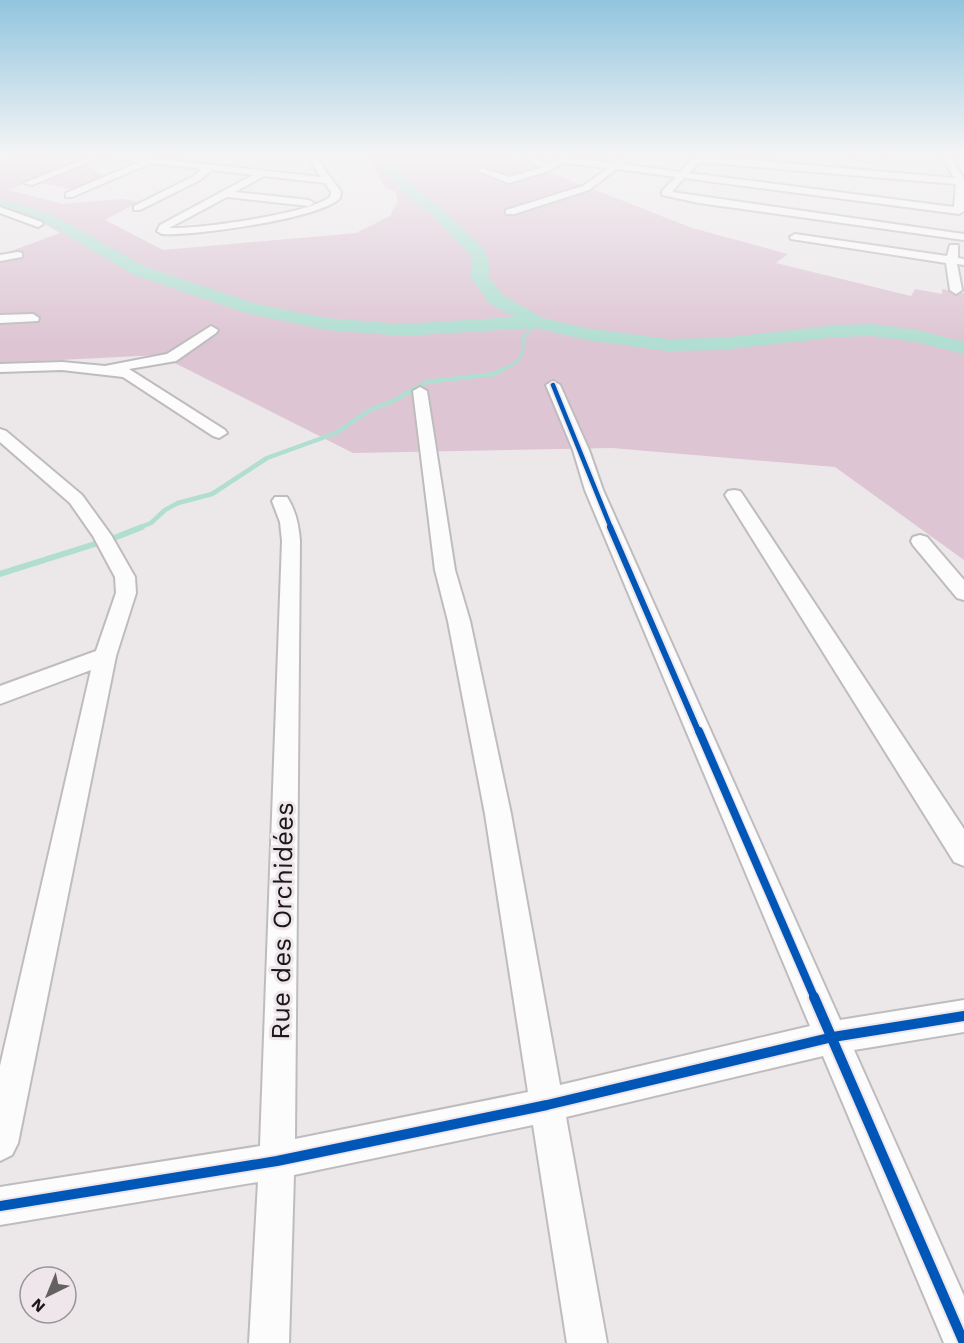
<svg xmlns="http://www.w3.org/2000/svg" width="964" height="1343" font-family="'Work Sans',sans-serif">
<rect width="100%" height="100%" fill="#ece8ea"/>
<!-- green -->
<path fill="#ddc5d3" d="M22 156C51 156 83 157 105 178L75 190 30 181 9 190 63 204 123 199 138 202 105 220 163 250 356 233 390 216 398 201 395 191 386 189 367 156H500L552 173 692 228 788 254 776 263 911 296 915 289 942 294V289L964 293V560L835 467 612 448 353 453 159 355 0 363V255L60 233 33 217 0 211V165Z"/>
<g fill="none" stroke-linecap="round" stroke-linejoin="round">
<!-- stream-far2 -->
<path stroke="#b0ded0" stroke-width="3" d="M500 371C518 362 525 360 523 338L536 322"/>
<!-- stream-far1 -->
<path stroke="#b0ded0" stroke-width="4.5" d="M138 528 151 523 165 510 178 503 212 494 267 458 336 433 370 410 391 402 427 382 494 374 503 369"/>
<!-- stream -->
<path stroke="#b0ded0" stroke-width="6" d="M0 574 114 538 142 527"/>
<!-- river -->
<path fill="#b0ded0" fill-rule="evenodd" d="M380 156H392L391 162 413 187 439 206 483 248 490 262 488 276 503 295 543 318 586 328 667 339 722 338 837 325 872 324 917 330 964 342V354L916 342 872 336 837 337 722 350 667 351 586 340 536 328 403 336 327 330 246 313 134 275 41 220 0 209V199L51 214 146 267 257 304 327 318 403 324 514 317 489 303 470 276 472 262 469 254 429 212 403 193 377 163Z"/>
<!-- minor casing -->
<g stroke="#bfbcbe" stroke-width="4">
<path id="minor" d="M92 156H103L32 185 24 183Z
M109 156H133L321 177 307 156H315L341 192 340 198C320 219 193 236 162 234L157 231 160 225 253 175 212 170 200 180 140 210H134V206L194 176 202 169 151 163 72 197H66V193L139 162 113 159ZM264 176 325 183 331 192 330 197C308 214 200 229 169 228L227 197 309 206 314 203 309 200 235 192Z
M523 156H533L546 164 561 157 614 163 621 159 625 162 623 164 680 172 695 156H704L954 178 942 156H950L964 179V211L959 214 684 178 672 192 964 234V240L699 203 662 195V191L676 177 617 169 589 190 514 214H506V210L583 186 608 168 562 163 549 171 509 183 478 171 482 168 509 177 541 168ZM699 162 956 184 954 207 689 173Z
M850 156H881L884 158C877 163 857 161 850 156Z
M0 207 42 222 43 224 38 227 0 213Z
M795 234 947 256 950 245H958V258L964 259V265L957 264 962 290 956 294 950 290 946 263 791 239 790 237Z
M18 252 22 253V257L0 261V255Z
M33 314 39 318 38 321 0 323V315Z
M211 326 218 330 216 333 176 361 129 369 225 430 227 433 219 438 213 436 123 377 62 370 0 372V364L62 362 105 366 167 354Z
M553 381 560 385 589 450 603 490 840 1020 964 1000V1032L854 1050 964 1296V1343H944L823 1056 566 1117 607 1343H567L533 1125 294 1175 289 1343H249L258 1182 0 1225V1187L260 1146 282 541 280 522 272 501 275 497H287C296 511 299 526 300 541L295 1139 528 1092 485 814 448 621 435 570 413 391 420 387 427 391 455 570 470 621 511 814 560 1085 810 1026 585 490 573 450 546 385Z
M0 429 6 431 82 495 111 535 135 577 136 593 116 656 18 1143 12 1155 0 1161V1066L91 670 0 704V686L96 651 116 593 115 577 93 536 70 503 0 442Z
M734 490 740 491 743 495 964 829V866L954 862 725 495 728 491Z
M920 535 927 537 964 580V600L957 598 913 545 911 541 913 537Z"/>
</g>
<!-- primary casing -->
<g stroke="#bfbcbe" stroke-width="3">
<path id="primary" d="M19 156 0 165V157Z"/>
</g>
<!-- minor -->
<use href="#minor" fill="#fcfcfc" fill-rule="evenodd"/>
<!-- primary -->
<use href="#primary" fill="#fcfcfc" fill-rule="evenodd"/>
<!-- cycleway-far3 casing -->
<g stroke="#eee6eb" stroke-width="8">
<path id="cycleway-far3" d="M553 385 611 528"/>
</g>
<!-- cycleway-far2 casing -->
<g stroke="#eee6eb" stroke-width="10">
<path id="cycleway-far2" d="M610 527 699 733"/>
</g>
<!-- cycleway-far1 casing -->
<g stroke="#eee6eb" stroke-width="11">
<path id="cycleway-far1" d="M699 731 815 999"/>
</g>
<!-- cycleway casing -->
<g stroke="#eee6eb" stroke-width="14">
<path id="cycleway" d="M814 997 964 1343
M0 1206 277 1161 547 1105 833 1037 964 1016"/>
</g>
<!-- cycleway-far3 -->
<use href="#cycleway-far3" stroke="#0057b8" stroke-width="4.5"/>
<!-- cycleway-far2 -->
<use href="#cycleway-far2" stroke="#0057b8" stroke-width="6"/>
<!-- cycleway-far1 -->
<use href="#cycleway-far1" stroke="#0057b8" stroke-width="8"/>
<!-- cycleway -->
<use href="#cycleway" stroke="#0057b8" stroke-width="10"/>
</g>
<!-- sky -->
<linearGradient id="sky" x2="0" y2="1"><stop stop-color="#91c5de"/><stop offset="0.45" stop-color="#f6f5f6"/><stop offset="1" stop-color="#f6f5f6" stop-opacity="0"/></linearGradient>
<rect width="964" height="344" fill="url(#sky)"/>
<g text-anchor="middle" dominant-baseline="central" stroke-width="6" stroke-linejoin="round" paint-order="stroke">
<!-- near-street labels -->
<g font-size="26" fill="#1b1819" stroke="#eee6eb">
<text transform="translate(282 921) rotate(-89)">Rue des Orchidées</text>
</g>
</g>
<!-- north arrow -->
<g transform="translate(48 1295) rotate(223)"><circle r="28" fill="#eee6eb" stroke="#9a9497" stroke-width="1.5"/>
<path d="M0-4.5L10 22L0 15L-10 22Z" fill="#646162"/>
<text y="-9" font-size="16" font-weight="bold" text-anchor="middle" fill="#1b1819">N</text>
</g>
</svg>
